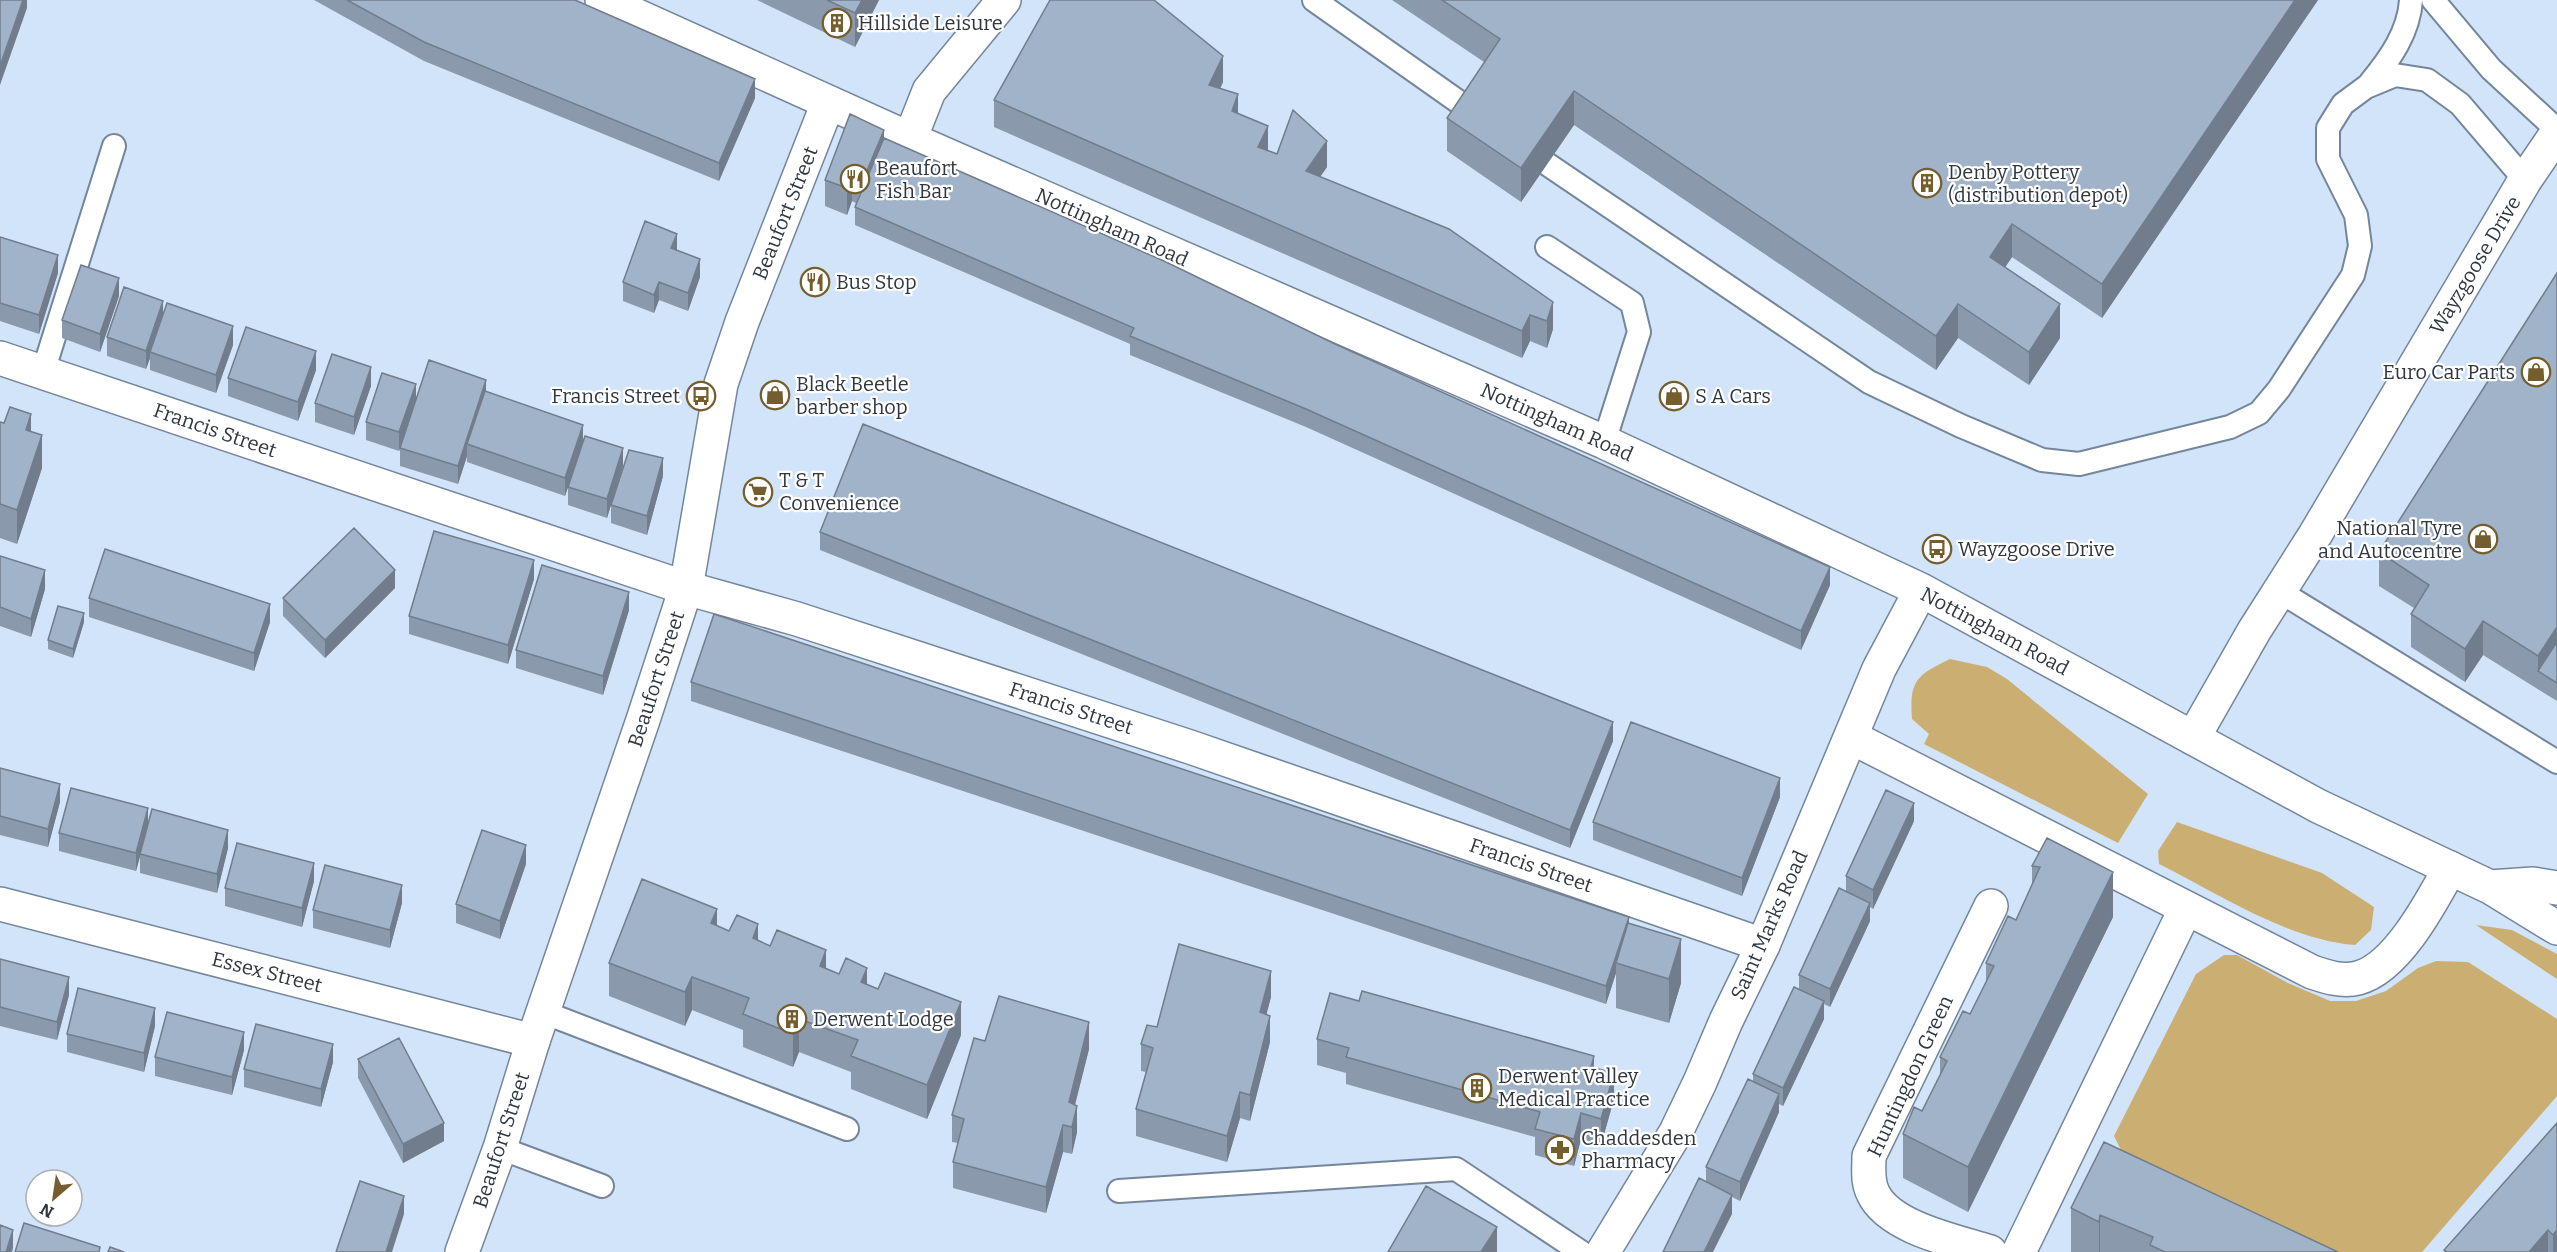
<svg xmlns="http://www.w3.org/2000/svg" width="2557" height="1252" font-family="Bitter,serif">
<rect width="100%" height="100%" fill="#d1e4fa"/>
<!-- green -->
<path fill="#cbaf72" d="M1950 659 1987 667 2007 679 2148 794 2118 843 1924 744 1929 734 1912 719C1909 680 1917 675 1950 659Z
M2177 822 2322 873 2374 907 2371 930 2355 945C2288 940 2219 894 2159 864L2158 851Z
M2476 925 2512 930 2557 954V979Z
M2224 955H2237L2288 983 2330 1001H2356L2386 991 2418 968 2436 961 2468 962 2557 1019V1096L2422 1252H2326L2125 1158 2114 1136 2196 974Z"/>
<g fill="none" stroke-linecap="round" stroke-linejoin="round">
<!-- service casing -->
<g stroke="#74869a" stroke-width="26">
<path id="service" d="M1314 0 1473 112
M2433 0 2491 69 2557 130
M2370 83C2390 59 2409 32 2411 0
M1547 164 1869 382 1961 426 2042 460 2079 464 2230 427 2259 413 2279 389 2353 275 2360 246 2356 215 2328 159V128L2343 104 2366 87 2395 75 2427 80 2460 104 2525 180
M1547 247 1632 303 1639 332 1604 442
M43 372 114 146
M2279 591 2557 762
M543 1012 847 1129
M500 1148 602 1186
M1119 1191 1456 1169 1581 1252"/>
</g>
<!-- minor casing -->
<g stroke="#74869a" stroke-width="36">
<path id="minor" d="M910 139 929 91 1004 0
M0 358 686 588 797 619 1190 747 1763 945
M1851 737 2312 972C2327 977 2342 982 2358 978 2397 968 2432 901 2450 868
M2193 738 2254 631 2315 535 2525 180 2557 133
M0 904 533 1041
M1990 1252C1956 1241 1889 1228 1873 1193 1867 1181 1869 1169 1869 1156L1991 906
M2019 1252 2186 908"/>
</g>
<!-- tertiary casing -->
<g stroke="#74869a" stroke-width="36">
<path id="tertiary" d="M602 0 910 139 1604 442 1921 590 2318 806 2490 887 2557 928
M2490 887 2533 884 2557 888
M462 1252 500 1148 533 1041 643 720 686 588 721 384 742 322 828 103
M1603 1252 1676 1132 1700 1082 1726 1021 1763 945 1879 669 1921 590"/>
</g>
<!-- service -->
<use href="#service" stroke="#fff" stroke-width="22"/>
<!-- minor -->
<use href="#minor" stroke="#fff" stroke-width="33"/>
<!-- tertiary -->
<use href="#tertiary" stroke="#fff" stroke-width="33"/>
</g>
<!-- wall -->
<path fill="#8a9aac" d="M314 0H575L755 98 719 181 424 61Z
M757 0H879L855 47Z
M1392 0H2318L2102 318 2012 257 2005 267 2060 338 2029 385 1958 338 1936 370 1574 125 1521 202 1447 151V118L1484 62Z
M1223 82 1220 89 1238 114 1268 151 1327 167 1320 177 1553 302V329L1547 348 1530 341 1522 358 994 127V100Z
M884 138 1830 585 1801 650 1306 427 1130 355V344L855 225V207L856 203 852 201 847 215 825 206V180Z
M0 237 58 273 39 334 0 321Z
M677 250 700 277 688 311 659 300 654 313 623 301V282Z
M2557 273V701L2483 655 2465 682 2411 647V614L2414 608 2379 586V552Z
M119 296 100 352 62 338V320Z
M163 314 233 345 216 393 150 370V358L146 369 107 356V337Z
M316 370 298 421 228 396V378Z
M371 386 354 435 315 422V403Z
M486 391 583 441 623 466 607 518 568 505V487L569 484 565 496 467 462V456L458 484 400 466V448L405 433 399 451 366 440V422L416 402Z
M0 422 31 431 42 468 17 544 0 538Z
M663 476 647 535 611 523V505Z
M820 532 1613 741 1570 848 820 550Z
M0 556 45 589 31 637 0 626Z
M534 579 508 664 409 634V616Z
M395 588 325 658 283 616V598Z
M89 598 270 622 254 671 89 617Z
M629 610 603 695 516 668V650Z
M84 622 73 658 48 649V640Z
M691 682 1629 923 1681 983 1669 1023 1616 1008V973L1606 1004 691 701Z
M0 768 60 802 48 847 0 835Z
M1780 797 1742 896 1593 840V822Z
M1914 821 1873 909 1870 907V921L1830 1007 1824 1004V1019L1783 1106 1779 1104V1112L1740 1201 1732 1197V1214L1706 1182V1167L1753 1081V1074L1799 989V975L1846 892V876Z
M148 824 228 848 217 893 140 873V857L136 871 59 851V833Z
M2047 838 2113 917 1968 1212 1903 1178V1134L1922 1111 1940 1076V1057L1970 1014 1986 982V963L2016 920 2032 884V866Z
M526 864 500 939 456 923V904Z
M314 881 302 927 225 906V888Z
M402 903 390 948 313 928V910Z
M717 926 729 931 758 941 839 974 867 985 961 1035 927 1119 851 1089V1072L799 1052 793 1067 743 1047V1030L692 1010 685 1026 609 996V963Z
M0 959 69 995 57 1040 0 1026Z
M1271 997 1266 1015 1270 1042 1250 1121 1240 1118 1227 1162 1136 1136V1109L1146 1072 1141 1071V1044L1157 1027Z
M1359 1001 1594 1067 1614 1099 1601 1145 1581 1139 1574 1166 1535 1155V1137L1346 1084V1073L1317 1065V1039Z
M155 1026 144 1072 67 1052V1034Z
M985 1041 1089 1049 1075 1105 1077 1132 1072 1154 1063 1152 1046 1213 953 1188V1162L958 1143 952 1142V1115Z
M244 1050 232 1095 155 1076V1057Z
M358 1059 444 1141 403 1163 358 1078Z
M333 1062 321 1107 244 1087V1069Z
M2557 1123V1252H2444V1250Z
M2071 1208 2338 1252H2071Z"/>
<!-- shaded-wall -->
<path fill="#717d8c" d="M23 0H27V8L0 85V66Z
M862 0H879L855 47V13Z
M2295 0H2318L2102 318V284Z
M1223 56V82L1209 112V85Z
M755 79V98L719 181V163Z
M1574 91V125L1521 202V168Z
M1238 94V121L1232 111Z
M1268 126V153L1258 147Z
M884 130V157L863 206V180Z
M1327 141V167L1306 197V171Z
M852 175V201L847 215V188Z
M2012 224V257L1990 290V257Z
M677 234V252L671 248Z
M58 255V273L39 334V315Z
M700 259V277L688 311V293Z
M119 278V296L100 352V334Z
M659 282V300L654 313V295Z
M163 301V319L150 352V358L146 369V351Z
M1553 302V329L1547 348V321Z
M1958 304V338L1936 370V336Z
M2060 304V338L2029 385V352Z
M1530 315V341L1522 358V331Z
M233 326V345L216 393V375Z
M316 351V370L298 421V402Z
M371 367V386L354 435V417Z
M486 380V398L467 444V456L458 484V466Z
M416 384V402L399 451V432Z
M31 414V447L26 430Z
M583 425V443L565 496V478Z
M42 435V468L17 544V510Z
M623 448V466L607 518V499Z
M663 458V476L647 535V516Z
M534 560V579L508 664V645Z
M1830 567V585L1801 650V631Z
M45 570V589L31 637V619Z
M395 570V588L325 658V640Z
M629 592V610L603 695V676Z
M270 604V622L254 671V653Z
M84 613V622L73 658V649Z
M2483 621V655L2465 682V649Z
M2557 627V660L2538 672V656Z
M1613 722V741L1570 848V830Z
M1780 778V797L1742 896V878Z
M60 784V802L48 847V829Z
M1914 803V821L1873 909V890Z
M148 808V826L136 871V853Z
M228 830V848L217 893V874Z
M526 845V864L500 939V921Z
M314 863V881L302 927V908Z
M2113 872V917L1968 1212V1167Z
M402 885V903L390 948V930Z
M1870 903V921L1830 1007V989Z
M717 909V943L711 923Z
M1629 917V935L1616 963V973L1606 1004V986Z
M758 924V958L753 938Z
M1681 939V983L1669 1023V979Z
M826 950V984L820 966Z
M867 968V1001L861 982Z
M1271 971V997L1260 1039V1012Z
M69 977V995L57 1040V1022Z
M692 977V1010L685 1026V992Z
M1824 1001V1019L1783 1106V1088Z
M961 1002V1035L927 1119V1085Z
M155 1008V1026L144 1072V1053Z
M1270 1016V1042L1250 1121V1095Z
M799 1019V1052L793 1067V1034Z
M1089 1022V1049L1069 1128V1102Z
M244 1032V1050L232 1095V1077Z
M333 1044V1062L321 1107V1089Z
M1594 1056V1082L1591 1067Z
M1614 1073V1099L1601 1145V1119Z
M1240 1092V1118L1227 1162V1136Z
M1779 1094V1112L1740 1201V1182Z
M1077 1106V1132L1072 1154V1127Z
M1581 1113V1139L1574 1166V1139Z
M444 1123V1141L403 1163V1144Z
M1063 1125V1152L1046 1213V1187Z
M1732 1195V1214L1713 1252H1704Z
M404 1196V1214L392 1252H386Z
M2100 1215V1252H2099V1222Z
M1497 1227V1252H1481Z
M13 1230V1248L12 1252H6Z
M2548 1230V1252H2529Z
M2557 1230V1252H2553V1235Z"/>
<!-- building -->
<path fill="#a1b3c8" stroke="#717d8c" stroke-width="1.5" d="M0 0H23L0 66Z
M347 0H575L755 79 719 163 424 42Z
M827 0H862L855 13Z
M1050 0H1154L1223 56 1209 85 1238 94 1232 111 1268 126 1258 147 1277 154 1293 110 1327 141 1306 171 1449 229 1553 302 1547 321 1530 315 1522 331 994 100Z
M1442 0H2295L2102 284 2012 224 1990 257 2060 304 2029 352 1958 304 1936 336 1574 91 1521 168 1447 118 1500 39Z
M850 114 884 130 863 180 852 175 847 188 825 180Z
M884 138 1164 261 1335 344 1830 567 1801 631 1306 409 1130 336 1134 328 855 207Z
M645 221 677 234 671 248 700 259 688 293 659 282 654 295 623 282Z
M0 237 58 255 39 315 0 303Z
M81 265 119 278 100 334 62 320Z
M2557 273V627L2538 656 2483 621 2465 649 2411 614 2429 585 2379 552Z
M124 287 163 301 146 351 107 337Z
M167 303 233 326 216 375 150 352Z
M246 327 316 351 298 402 228 378Z
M332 354 371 367 354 417 315 403Z
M429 360 486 380 458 466 400 448Z
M382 373 416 384 399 432 366 422Z
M485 391 583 425 565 478 467 444Z
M10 407 31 414 26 430 42 435 17 510 0 504V422L4 423Z
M863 424 1613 722 1570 830 820 532Z
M585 436 623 448 607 499 568 487Z
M629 450 663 458 647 516 611 505Z
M354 528 395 570 325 640 283 598Z
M434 531 534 560 508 645 409 616Z
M105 549 270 604 254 653 89 598Z
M0 556 45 570 31 619 0 607Z
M542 565 629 592 603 676 516 650Z
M58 606 84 613 73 649 48 640Z
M714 614 1629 917 1606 986 691 682Z
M2557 642V683L2538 671Z
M1631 722 1780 778 1742 878 1593 822Z
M0 768 60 784 48 829 0 816Z
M71 788 148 808 136 853 59 833Z
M1886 790 1914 803 1873 890 1846 876Z
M152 809 228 830 217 874 140 854Z
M482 830 526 845 500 921 456 904Z
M2047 838 2113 872 1968 1167 1903 1134 1914 1107 1922 1111 1947 1061 1940 1057 1963 1011 1970 1014 1994 966 1986 963 2008 916 2016 920 2040 867 2032 866Z
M237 843 314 863 302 908 225 888Z
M325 865 402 885 390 930 313 910Z
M642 879 717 909 711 923 729 931 737 915 758 924 753 938 770 946 777 930 826 950 820 966 839 974 846 958 867 968 861 982 878 989 885 973 961 1002 927 1085 851 1056 858 1040 799 1019 793 1034 743 1014 749 998 692 977 685 992 609 963Z
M1839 888 1870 903 1830 989 1799 975Z
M1628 923 1681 939 1669 979 1616 963Z
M1179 944 1271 971 1260 1012 1270 1016 1250 1095 1240 1092 1227 1136 1136 1109 1153 1048 1141 1044 1147 1025 1157 1027Z
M0 959 69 977 57 1022 0 1007Z
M1794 987 1824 1001 1783 1088 1753 1074Z
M78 988 155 1008 144 1053 67 1034Z
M1362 991 1594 1056 1591 1067 1614 1073 1601 1119 1581 1113 1574 1139 1535 1129 1540 1112 1346 1057 1349 1048 1317 1039 1330 993 1359 1001Z
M999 996 1089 1022 1069 1102 1077 1106 1072 1127 1063 1125 1046 1187 953 1162 964 1119 952 1115 974 1038 985 1041Z
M167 1012 244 1032 232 1077 155 1057Z
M256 1024 333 1044 321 1089 244 1069Z
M399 1038 444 1123 403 1144 358 1059Z
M1748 1079 1779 1094 1740 1182 1706 1167Z
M2557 1123V1230L2553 1235 2548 1230 2529 1252H2447L2444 1250Z
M2104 1142 2338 1252H2165L2150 1245 2153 1237 2100 1215 2099 1222 2071 1208Z
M1699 1178 1732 1195 1704 1252H1663Z
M360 1181 404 1196 386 1252H336Z
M1426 1186 1497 1227 1481 1252H1388Z
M24 1223 100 1247 99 1252H15Z
M0 1225 13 1230 6 1252H0Z
M110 1247 124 1252H108Z"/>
<!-- icons -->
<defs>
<g id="building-ring" transform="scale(1.5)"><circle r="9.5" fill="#fff" stroke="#745e2e" stroke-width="1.5"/><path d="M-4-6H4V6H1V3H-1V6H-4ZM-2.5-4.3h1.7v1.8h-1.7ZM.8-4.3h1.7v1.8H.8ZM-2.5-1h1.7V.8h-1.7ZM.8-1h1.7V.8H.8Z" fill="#745e2e"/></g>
<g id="restaurant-ring" transform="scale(1.5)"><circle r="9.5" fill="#fff" stroke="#745e2e" stroke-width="1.5"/><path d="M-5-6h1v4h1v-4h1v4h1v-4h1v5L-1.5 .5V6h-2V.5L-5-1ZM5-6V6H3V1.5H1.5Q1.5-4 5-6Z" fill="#745e2e"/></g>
<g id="shop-ring" transform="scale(1.5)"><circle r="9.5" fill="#fff" stroke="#745e2e" stroke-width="1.5"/><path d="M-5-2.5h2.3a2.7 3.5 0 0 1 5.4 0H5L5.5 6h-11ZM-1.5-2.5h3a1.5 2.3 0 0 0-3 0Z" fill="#745e2e"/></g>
<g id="bus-ring" transform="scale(1.5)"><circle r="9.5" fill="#fff" stroke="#745e2e" stroke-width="1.5"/><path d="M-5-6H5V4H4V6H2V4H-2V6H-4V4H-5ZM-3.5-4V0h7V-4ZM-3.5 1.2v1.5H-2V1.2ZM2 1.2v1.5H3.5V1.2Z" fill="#745e2e"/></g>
<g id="supermarket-ring" transform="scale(1.5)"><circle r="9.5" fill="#fff" stroke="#745e2e" stroke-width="1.5"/><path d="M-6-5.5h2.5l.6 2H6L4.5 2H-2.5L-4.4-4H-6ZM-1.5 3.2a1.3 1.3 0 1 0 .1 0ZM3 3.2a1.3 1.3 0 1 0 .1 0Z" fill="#745e2e"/></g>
<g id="pharmacy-ring" transform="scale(1.5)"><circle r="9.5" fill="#fff" stroke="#745e2e" stroke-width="1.5"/><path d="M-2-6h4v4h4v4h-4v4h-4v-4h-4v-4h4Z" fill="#745e2e"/></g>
</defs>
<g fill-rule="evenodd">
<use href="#building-ring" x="837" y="23"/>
<use href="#restaurant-ring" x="855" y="179"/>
<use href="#building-ring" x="1927" y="183"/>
<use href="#restaurant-ring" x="815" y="282"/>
<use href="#shop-ring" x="2536" y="372"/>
<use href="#shop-ring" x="775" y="395"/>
<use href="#bus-ring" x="701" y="396"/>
<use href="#shop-ring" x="1674" y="396"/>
<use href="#supermarket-ring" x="758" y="492"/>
<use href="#shop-ring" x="2483" y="539"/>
<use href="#bus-ring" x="1937" y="549"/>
<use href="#building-ring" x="792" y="1019"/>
<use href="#building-ring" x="1477" y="1088"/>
<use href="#pharmacy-ring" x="1560" y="1150"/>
</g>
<g text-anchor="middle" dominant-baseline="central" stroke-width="4.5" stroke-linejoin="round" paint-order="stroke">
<!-- poi labels -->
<g font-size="20" fill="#2f373f" stroke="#fff" text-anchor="start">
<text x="858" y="23">Hillside Leisure</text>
<text x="876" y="168">Beaufort<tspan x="876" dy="23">Fish Bar</tspan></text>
<text x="1948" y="172">Denby Pottery<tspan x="1948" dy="23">(distribution depot)</tspan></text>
<text x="836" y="282">Bus Stop</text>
<text x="2515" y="372" text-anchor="end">Euro Car Parts</text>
<text x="796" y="384">Black Beetle<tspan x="796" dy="23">barber shop</tspan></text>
<text x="680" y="396" text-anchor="end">Francis Street</text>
<text x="1695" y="396">S A Cars</text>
<text x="779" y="480">T &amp; T<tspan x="779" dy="23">Convenience</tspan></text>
<text x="2462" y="528" text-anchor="end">National Tyre<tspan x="2462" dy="23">and Autocentre</tspan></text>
<text x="1958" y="549">Wayzgoose Drive</text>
<text x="813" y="1019">Derwent Lodge</text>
<text x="1498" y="1076">Derwent Valley<tspan x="1498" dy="23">Medical Practice</tspan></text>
<text x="1581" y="1138">Chaddesden<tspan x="1581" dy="23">Pharmacy</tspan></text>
</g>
<!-- street labels -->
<g font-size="20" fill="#2f373f" stroke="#fff">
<text transform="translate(785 213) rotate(-68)">Beaufort Street</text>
<text transform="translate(1112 227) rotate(24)">Nottingham Road</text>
<text transform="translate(2475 265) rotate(-59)">Wayzgoose Drive</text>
<text transform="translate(1557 422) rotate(24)">Nottingham Road</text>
<text transform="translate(215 430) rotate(19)">Francis Street</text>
<text transform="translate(1995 631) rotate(28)">Nottingham Road</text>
<text transform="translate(656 679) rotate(-72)">Beaufort Street</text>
<text transform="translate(1071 708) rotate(18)">Francis Street</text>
<text transform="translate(1531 865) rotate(19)">Francis Street</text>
<text transform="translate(1769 925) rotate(-66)">Saint Marks Road</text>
<text transform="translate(267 972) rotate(14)">Essex Street</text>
<text transform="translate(1910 1076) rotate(-65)">Huntingdon Green</text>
<text transform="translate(501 1140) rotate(-72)">Beaufort Street</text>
</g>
</g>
<!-- north arrow -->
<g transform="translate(54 1198) rotate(209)"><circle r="28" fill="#ffffff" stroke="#acafb2" stroke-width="1.5"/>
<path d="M0-4.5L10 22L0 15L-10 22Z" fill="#745e2e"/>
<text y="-9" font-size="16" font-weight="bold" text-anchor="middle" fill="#2f373f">N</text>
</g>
</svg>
